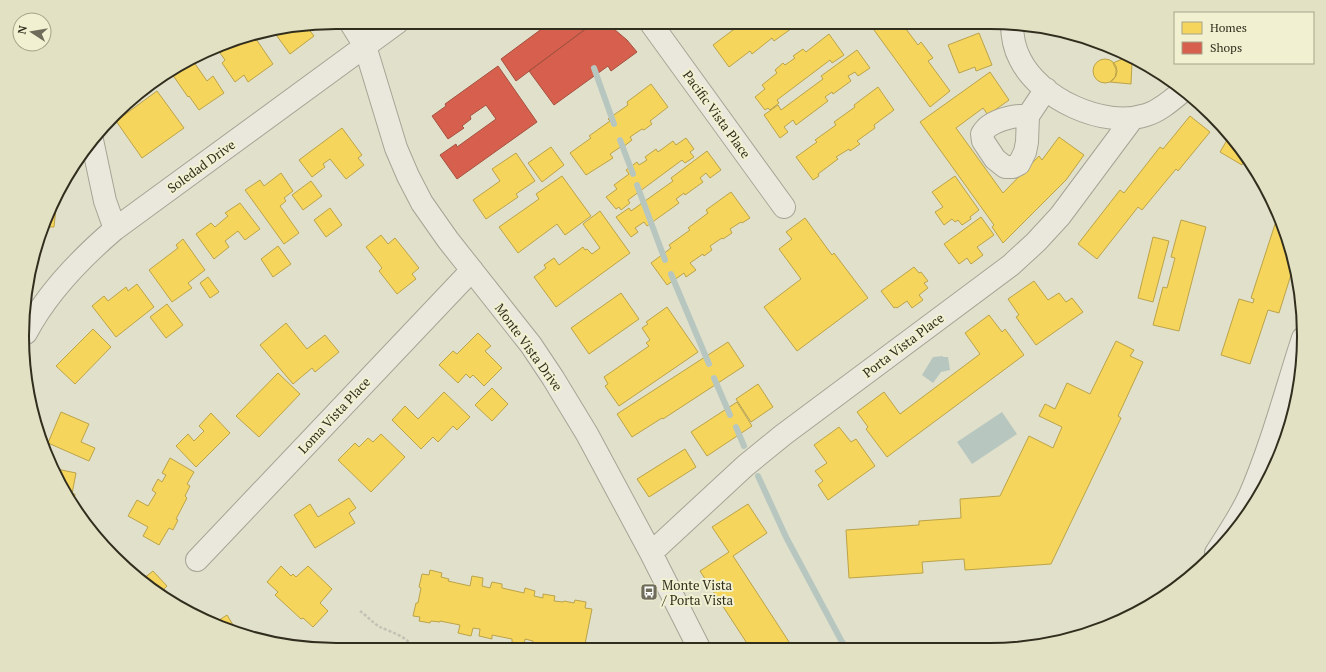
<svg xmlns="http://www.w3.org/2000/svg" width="1326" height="672" font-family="'PT Serif',serif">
<rect width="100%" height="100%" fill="#e1e0cb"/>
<!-- water -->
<path fill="#b7c7c0" d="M943 356V357H948L950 370 941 372 933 383 922 375 933 357Z
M1002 412 1017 434 972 464 957 442Z"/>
<!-- homes -->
<path fill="#f6d55c" stroke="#bba349" d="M748 22H805L797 28 795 26 774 41 772 38 752 54 750 51 729 67 713 45 737 27 739 29Z
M876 23H908L906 29 918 45 921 42 933 58 928 61 950 91 930 107 874 30Z
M307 27 314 36 290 54 274 32Z
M1061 31 1071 33 1080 36 1079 39Z
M979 33 992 65 976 71 975 67 959 73 948 45Z
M829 34 844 55 832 63 830 60 777 100 779 103 770 110 768 108 765 110 755 97 765 89 762 85 777 73 775 70 783 63 785 65 795 58 793 56 803 49 806 52Z
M254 36 273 64 248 82 244 75 235 82 222 63 225 60 220 53 243 37Z
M219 47 208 56 206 54Z
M857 50 870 68 858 76 855 72 848 76 851 81 833 94 832 92 825 97 828 101 796 125 793 120 784 127 788 132 780 138 764 115 778 105 781 110 823 79 821 76Z
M1125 53 1129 54 1150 67H1140L1133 64 1128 59Z
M1127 57 1132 63 1131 84 1110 82 1115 77 1116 73V69L1113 63Z
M1093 71a12 12 0 1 1 24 0a12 12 0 1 1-24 0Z
M193 61 207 81 213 76 224 93 199 110 189 96 188 97 172 74 178 69Z
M990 72 1009 100 988 115 983 108 956 128 1003 193 1039 156 1042 160 1059 137 1084 155 1066 180 1003 243 992 227 994 225 920 122Z
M651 84 668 107 650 121 652 124 644 130 642 129 630 137 632 140 623 147 622 146 610 154 613 158 586 175 570 153 591 138 589 136 610 121 608 119 628 105 627 102Z
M878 87 894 110 874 125 875 128 857 141 860 144 850 151 849 149 836 157 838 159 818 174 819 176 813 180 796 157 817 142 815 140 836 125 834 122 855 107 854 105Z
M157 91 184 128 142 158 116 121Z
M1190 116 1210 132 1178 171 1176 169 1142 210 1138 207 1097 259 1078 244 1120 190 1124 193 1160 147 1163 149Z
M342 128 362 155 358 158 364 165 346 179 330 159 323 164 325 167 312 177 299 160Z
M1230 135 1246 157 1242 165 1220 152Z
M686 138 694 149 690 152 694 157 685 163 682 160 628 200 630 203 621 210 619 207 616 209 606 197 617 189 614 185 629 174 626 170 637 162 639 165 647 160 645 157 656 149 658 152 673 141 676 145Z
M551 147 564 165 542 182 528 163Z
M707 151 721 170 710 178 706 173 700 178 703 182 685 195 684 193 676 199 679 203 647 226 644 222 635 228 638 232 631 237 616 217 629 208 631 211 673 181 671 178Z
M516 153 535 181 516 194 518 197 486 219 473 200 500 181 492 169Z
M281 173 293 191 284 198 286 201 280 206 299 233 284 244 245 190 260 180 264 186Z
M562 176 591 216 565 235 557 224 518 253 499 227 539 199 536 194Z
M955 176 979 210 970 217 971 219 962 225 958 220 955 222 952 219 944 225 935 212 943 207 932 192Z
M311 181 322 196 303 210 292 195Z
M731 192 750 218 742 223 741 222 730 229 732 233 723 239 722 238 710 246 712 250 704 256 703 254 690 263 696 270 686 277 684 273 667 285 651 263 671 248 669 245 690 230 688 228 708 213 706 210Z
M57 199 54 227H46Z
M240 203 260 229 245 240 238 231 225 241 229 247 214 259 196 234 211 223 215 227 228 216 225 213Z
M330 208 342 225 326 237 314 220Z
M600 211 630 253 556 307 534 277 546 268 544 265 554 258 559 265 583 247 585 250 587 249 592 254 600 248 583 224Z
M1278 215 1287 235 1294 265 1279 313 1268 310 1250 364 1221 355 1239 299 1253 303 1254 299 1251 298Z
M981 217 994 235 977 247 983 255 971 264 967 258 959 264 944 244Z
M805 218 832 255 834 253 868 298 797 351 764 307 801 279 779 249 792 239 786 232Z
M1181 220 1206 227 1179 331 1153 325 1163 287 1167 288 1175 258 1171 257Z
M381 235 388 244 395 238 419 268 412 274 416 279 397 294 379 271 382 268 366 247Z
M1153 237 1169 241 1153 302 1138 298Z
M183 239 205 270 188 283 192 288 172 302 149 270 178 248 176 245Z
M278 246 291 264 273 277 261 259Z
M914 267 919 273 921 272 928 281 924 283 928 288 919 295 923 300 912 308 907 301 897 308 896 307 894 308 881 291Z
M208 277 219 292 210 298 200 283Z
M1034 281 1048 300 1059 293 1066 302 1072 298 1083 312 1036 345 1016 317 1019 315 1008 299Z
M137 284 154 307 116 337 92 306 104 296 108 301 126 287 128 291Z
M621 293 639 319 589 354 571 328Z
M167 304 183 325 166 338 150 317Z
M667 307 698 352 619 406 605 386 608 384 604 377 649 346 646 343 650 340 642 328 648 324 646 322Z
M989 315 1002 332 1005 329 1024 355 887 457 866 429 868 427 857 412 884 392 900 414 980 354 965 333Z
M286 323 307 349 325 335 339 352 315 372 312 368 293 384 260 345Z
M93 329 111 347 75 384 56 366Z
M478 333 491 346 485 351 502 368 484 386 473 375 470 378 466 374 458 383 439 365 453 351 457 354Z
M1116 341 1134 350 1130 356 1143 362 1118 416 1121 418 1051 564 965 570 964 559 922 562 923 573 849 578 846 530 919 525V521L961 518 960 499 1000 496 1029 436 1053 448 1062 427 1039 416 1045 404 1055 409 1067 383 1090 394Z
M728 342 744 366 663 419 662 418 632 437 617 414Z
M278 373 300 394 259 437 236 416Z
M758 384 773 407 751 422 736 399Z
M492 388 508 404 492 421 475 405Z
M444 392 470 417 457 430 453 426 438 442 433 437 421 449 392 420 405 406 418 419Z
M737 402 752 426 707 456 691 432Z
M61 412 89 424 81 442 95 448 89 461 48 443Z
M211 413 230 433 196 467 176 446 188 434 194 441 204 431 199 426Z
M839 427 851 442 856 439 875 466 828 500 818 485 823 481 815 471 827 463 814 445Z
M381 434 405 457 371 492 338 460 355 443 359 447 368 438 373 442Z
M685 449 696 467 649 497 637 479Z
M170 458 194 472 187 484 190 486 185 496 187 498 176 519 178 520 173 530 169 528 159 545 143 536 148 527 128 516 137 500 148 506 156 493 152 490 158 479 162 482 166 475 162 473Z
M52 468 76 473 72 494H75L74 502 54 475Z
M349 498 356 508 349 513 355 523 315 548 294 515 310 504 318 517Z
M748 504 767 533 733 556 793 648H750L700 571 729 552 712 527Z
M281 566 291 576 293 574 296 577 308 566 332 589 320 603 328 611 313 627 303 618 301 619 275 595 278 592 267 582Z
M430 570 442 573 441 577 449 579 448 581 470 586 472 576 483 578 482 586 490 588 492 582 502 584V588L524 593 525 588 535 591 534 596 543 598V594L555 596 554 601 563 602 564 601 574 603 575 600 586 602 585 608 592 609 584 649H564L553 646 554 644 544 643V647L533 644V641L525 639 524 645 512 642V639L492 635V639L479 636 480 629 473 628 471 636 458 633 460 625 440 621V622L431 621 430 623 419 621 420 617 413 616 416 603H418L421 588 419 587 422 574 429 575Z
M153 571 167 586 161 592 143 579Z
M227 615 238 633 213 624Z"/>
<!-- shops -->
<path fill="#d6604d" stroke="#a5513f" d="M551 22H578L584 30 516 81 501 59Z
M594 23 599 28 605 26 614 29 627 40 637 52 611 71 608 66 554 105 529 71Z
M498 66 537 122 457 179 440 155 456 144 457 147 496 119 486 105 470 116 471 119 462 126 464 128 448 139 432 116 446 106 445 104Z"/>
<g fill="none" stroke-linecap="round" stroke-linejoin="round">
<!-- stream -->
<path stroke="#b7c7c0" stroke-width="6" d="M594 68 614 124
M620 140 633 174
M637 185 665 260
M671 274 709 364
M714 378 730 415
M736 427 744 446
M758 476 786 537 842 642 847 648"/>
<!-- minor casing -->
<g stroke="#a6a495" stroke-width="24">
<path id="minor" d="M350 22 365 46 396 148 408 176 422 203 448 240 531 345 553 378 587 434 651 553 699 648
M650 22 784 207
M1012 23C1012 35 1014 48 1020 59 1039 98 1103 129 1146 115 1160 111 1173 99 1184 90
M1028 116C1016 115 999 119 989 126 986 128 984 131 982 134L983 141 995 159 1005 167H1013L1019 164 1025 152 1027 142 1028 116 1046 89
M92 140 105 201 115 229
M26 333C47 293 81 258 115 229L398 22
M651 553 745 466 783 435 1011 265 1036 242 1060 216 1133 118
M1216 553C1228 534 1241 515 1250 495 1272 444 1286 390 1303 338
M197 560 472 270"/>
</g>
<!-- path -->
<path stroke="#c2c1b4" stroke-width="2.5" stroke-dasharray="3 2" stroke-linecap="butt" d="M360 611C367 616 373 623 380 627 390 632 410 637 413 649
M608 648 615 645"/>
<!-- minor -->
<use href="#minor" stroke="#eae8dc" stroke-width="22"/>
</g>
<!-- icons -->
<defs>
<g id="bus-square" transform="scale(0.9)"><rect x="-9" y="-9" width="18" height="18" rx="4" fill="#6f6c5b" stroke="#f1f1d2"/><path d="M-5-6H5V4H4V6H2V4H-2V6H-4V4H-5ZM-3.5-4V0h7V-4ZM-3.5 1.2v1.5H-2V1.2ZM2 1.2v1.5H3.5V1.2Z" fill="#fff"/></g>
</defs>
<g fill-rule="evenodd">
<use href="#bus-square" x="649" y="592"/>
</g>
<g text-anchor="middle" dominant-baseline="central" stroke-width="4" stroke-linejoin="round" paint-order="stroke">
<!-- street labels -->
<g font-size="13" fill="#322e1e" stroke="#f1f1d2">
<text transform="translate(717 114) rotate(54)">Pacific Vista Place</text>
<text transform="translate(201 166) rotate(-36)">Soledad Drive</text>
<text transform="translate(903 345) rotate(-37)">Porta Vista Place</text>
<text transform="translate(529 347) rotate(54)">Monte Vista Drive</text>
<text transform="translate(334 415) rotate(-47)">Loma Vista Place</text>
</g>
<!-- poi labels -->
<g font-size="13" fill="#322e1e" stroke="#f1f1d2" text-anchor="start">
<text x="662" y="585">Monte Vista<tspan x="662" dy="15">/ Porta Vista</tspan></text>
</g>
</g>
<!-- crop -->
<path d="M0 0H1326V672H0ZM336 29H990A307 307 0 0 1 1297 336V336A307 307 0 0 1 990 643H336A307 307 0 0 1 29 336V336A307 307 0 0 1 336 29Z" fill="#e2e1c4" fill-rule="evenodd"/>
<path fill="none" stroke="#322e1e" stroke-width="2" d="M336 29H990A307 307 0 0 1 1297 336V336A307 307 0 0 1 990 643H336A307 307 0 0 1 29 336V336A307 307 0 0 1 336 29Z"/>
<!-- legend -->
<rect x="1174" y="12" width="140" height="52" fill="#f1f1d2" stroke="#a5a38a"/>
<rect x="1182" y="22" width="20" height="12" fill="#f6d55c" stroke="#a5a38a"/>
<text x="1210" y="32" font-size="12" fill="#322e1e">Homes</text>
<rect x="1182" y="42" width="20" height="12" fill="#d6604d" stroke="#a5a38a"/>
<text x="1210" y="52" font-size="12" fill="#322e1e">Shops</text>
<!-- north arrow -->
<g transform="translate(32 32) rotate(282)"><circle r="19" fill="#f1f1d2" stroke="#a5a38a"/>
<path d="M0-3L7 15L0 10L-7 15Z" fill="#6f6c5b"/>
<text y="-6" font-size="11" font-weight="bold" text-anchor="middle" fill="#322e1e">N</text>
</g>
</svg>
